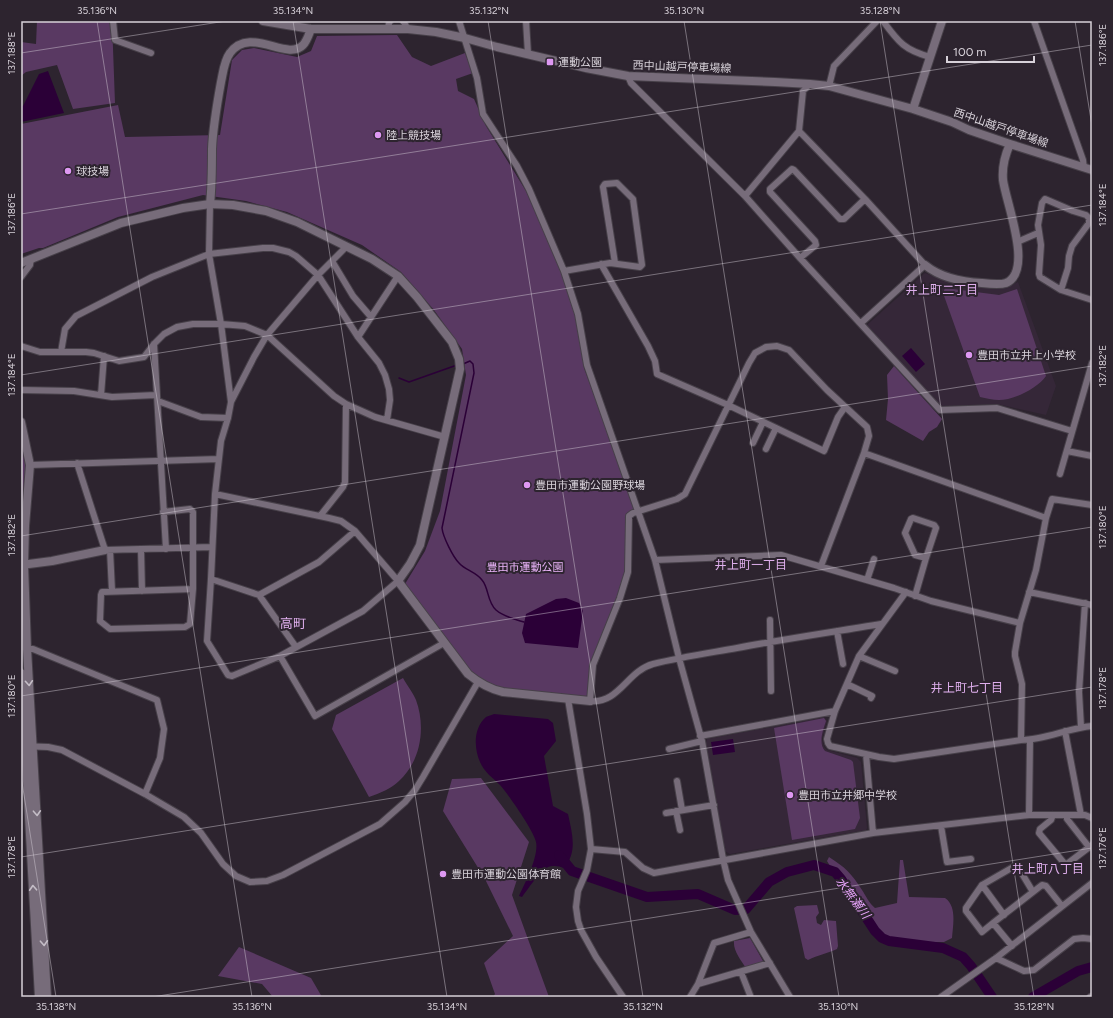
<svg xmlns="http://www.w3.org/2000/svg" width="1113" height="1018" font-family="Figtree,'Noto Sans JP',sans-serif">
<rect width="100%" height="100%" fill="#2d242f"/>
<!-- built -->
<path fill="#352738" d="M925 273 947 281 995 289 1006 288 1018 282 1056 386 1046 415 997 404 940 406 867 325Z
M824 717 827 721 822 739 824 747 827 750 857 758 861 762 867 828 866 830 730 854 725 851 706 743 707 739Z"/>
<!-- green -->
<path fill="#593962" d="M37 21H112L115 103 73 109 57 65 26 72 21 76V42L36 44Z
M397 35 412 57 431 66 465 53 473 73 456 79 458 91 474 99 486 126 526 191 564 274 577 321 584 368 636 508 629 513 625 577 596 662 586 699 497 688 472 674 405 584 425 551 440 511 466 375 462 349 434 310 401 272 362 245 287 212 246 201 203 195 118 217 43 248H39L21 254V124L118 105 125 137 220 135 232 60 242 50 254 48 297 57 311 51 317 36Z
M945 288 999 295 1017 289 1046 376C1038 388 1014 400 999 400 993 400 986 398 980 397L943 293Z
M894 366 942 419 937 427 929 432 923 441 886 420 888 399 887 375Z
M21 439 25 460 26 480 21 538Z
M403 678C407 685 413 693 416 700 426 727 421 761 399 781 391 789 380 793 369 797L332 729 336 715Z
M824 718 826 721C823 730 818 743 825 751L851 760 853 762 860 818 855 829 792 840 774 728Z
M481 778 529 842 512 895 549 997H493L495 994 484 963 513 936 485 879 443 811 452 779Z
M829 857C845 867 852 874 862 890 866 896 869 903 875 908L897 903 900 860H903L909 897 945 898C957 906 953 925 952 938L944 942H923L886 938 877 930 850 887 842 877 830 866 827 861Z
M817 905 819 913 816 917 817 923 821 925 824 920 836 921 838 946 837 949C828 953 818 955 808 960L805 958 794 908 797 906Z
M750 938 763 961 762 964 746 968C741 960 733 951 734 941Z
M239 947 311 978 322 997H273L262 984 218 976Z"/>
<!-- water -->
<path fill="#2b0037" d="M48 71 64 113 21 122V106H23L39 74Z
M911 348 925 364 916 372 902 356Z
M566 598 579 603 583 611 578 648 525 643 522 633 526 614 556 599Z
M494 714 548 719 553 723 556 741 544 756 553 806 568 814C572 833 578 852 564 868 559 866 553 865 548 867 539 872 528 889 522 897L519 896C525 883 539 856 536 842 534 831 508 794 500 785 493 778 484 772 480 762 474 749 473 728 486 717 488 716 492 715 494 714Z
M733 739 735 752 713 755 711 742Z"/>
<g fill="none" stroke-linecap="round" stroke-linejoin="round">
<!-- stream -->
<path stroke="#2b0037" stroke-width="1.5" d="M463 364 470 361 473 364 474 373 442 528C443 537 453 557 459 563 465 570 476 572 482 580 489 588 487 602 496 610 504 617 514 619 524 622
M399 378 409 382 457 365"/>
<!-- river -->
<path stroke="#2b0037" stroke-width="10" d="M559 855 572 871 647 897 698 894 735 910 746 909 769 882 787 872 814 865 835 872 841 879 875 931 882 938 889 941 943 948 963 957 971 966 992 997
M1033 997 1078 971 1092 967"/>
<!-- street casing -->
<g stroke="#474049" stroke-width="8">
<path id="street" d="M113 21 115 40 151 53
M403 21 408 29
M459 21 477 78 483 114 517 166 529 189 564 271 578 314 587 365 655 560 679 658 702 741 723 859 728 880 751 932 790 997
M526 21 528 54
M883 21C899 43 905 50 930 57
M1034 21 1083 160 1084 168
M387 29 390 21
M628 76 631 83 745 196 800 258 940 410 997 408 1072 431
M829 86 834 66 877 21
M799 131 865 199 925 265 861 323
M745 196 799 131 803 91 810 84
M210 204 209 254 221 324 231 402 228 418 221 441 215 494 211 579 207 641 228 675 232 676 280 656 363 611 398 581 355 531 341 521 329 518 215 494
M1017 242 1038 233
M800 258 816 245 815 241 770 192V189L792 169 794 170 840 219H844L865 199
M332 261 353 296 371 317
M601 264 648 346 655 361 657 374 728 405 824 451 838 417 845 407
M564 271 610 263 640 267 642 265 633 199 617 183 605 184 603 187 615 263
M21 277 30 265 31 259
M1061 290 1068 268 1069 256 1072 246 1089 223V218L1086 215 1073 211 1045 199 1042 203 1038 225 1041 245 1039 274 1040 277 1061 290 1092 300
M358 337 398 276
M154 344 166 549
M21 346 40 352H86L94 353 119 361 144 357 154 344 164 334 177 327 193 324H221L245 326 267 335 334 396 346 404 375 417 445 437
M61 352 65 329 76 316 152 277 209 254 263 248H273L289 252 296 256 318 275 358 337 379 363 385 375 389 389 390 400 387 420
M21 390 74 391 112 397 156 395
M101 395 104 356
M158 401 201 417 228 418
M231 402 254 357 267 335 318 275 346 247
M753 443 763 422
M766 449 776 428
M1067 451 1092 456
M864 453 1046 518
M77 463 105 550 212 547
M30 465 219 459
M1060 474 1092 363
M163 512 190 509 193 512V589L190 624 185 627 110 629 100 621 101 595 102 592 193 589
M320 516 343 487 345 482 346 404
M913 518 934 525 936 528 926 558 915 555 905 533 911 519Z
M141 549 142 591
M110 550 112 591
M655 560 781 555 894 588 931 601 1020 623
M821 566 864 453 869 436 867 427 827 390 789 350 777 346 766 347 755 353 749 363 685 494 677 499 633 513 629 516 628 572 620 598 593 665 590 701C619 704 627 671 653 664 681 657 709 653 737 648 785 639 833 632 881 624
M211 579 259 595 296 647
M867 580 874 559
M906 592 859 656 835 711 827 739 828 743 830 746 879 757 894 759 1021 740C1045 740 1068 728 1092 726
M1029 592 1092 605
M259 595 319 562 355 531
M915 596 926 558
M770 620 771 691
M837 631 843 664
M27 649H33L157 700 164 729 160 758 145 794
M280 656 315 716 444 643
M859 656 895 671
M847 684 872 696 871 698
M568 699 587 814 591 849 587 870 578 891 576 907 578 921 581 930 596 957 623 997
M1081 727 1079 692 1085 603
M1065 731 1081 815
M700 736 835 711
M1021 740 1022 684 1015 656V652L1020 623 1036 570 1046 518 1052 499 1092 505
M21 746 48 747 62 750 145 794 184 817 201 833 223 864 236 876 250 882 267 881 283 875 380 824 405 802 415 790 423 777 478 682
M669 749 702 741
M866 754 873 833
M677 781 682 810
M676 811 680 830
M666 813 714 805
M1029 815 1030 740
M1053 815 1051 820 1040 829 1039 833 1064 863 1067 864 1092 845
M1067 815V819L1089 847
M941 826 947 862 971 859
M591 849 625 852 643 868 654 873 873 833 1029 815H1085L1092 818
M982 885 1004 915
M993 923 982 932 966 911V908L982 885 1015 866 1018 867 1033 892
M1012 946 993 923 1042 885 1046 886 1062 906
M996 958 1024 971 1034 970 1074 939 1083 938 1092 939
M741 972 750 995
M698 984 714 943 751 932
M690 997 698 984 770 963
M941 997 996 958 1092 883
M1090 997 1092 996"/>
</g>
<!-- secondary casing -->
<g stroke="#474049" stroke-width="10">
<path id="secondary" d="M263 21 311 29H408L436 32 465 38 497 47 586 68 628 76 775 82 810 84 829 86 913 109 952 122 969 130 1010 144 1092 170
M913 109 942 21
M210 204C212 186 212 167 212 149 213 126 217 104 221 82 223 73 224 61 230 53 250 25 287 62 303 45 307 41 309 34 311 29
M21 263 121 223 183 208 210 204 233 205 266 211 297 222 372 259 398 276 417 297 452 342 459 359 460 369 420 545 410 564 398 581 468 674C479 683 489 689 503 692L590 701
M925 265C941 278 963 282 982 283 990 284 1000 285 1006 283 1034 271 1006 203 1003 180 1002 168 1005 155 1010 144
M21 422 30 465 25 526 24 565 27 649 47 997
M21 565 52 561 105 550
M21 673 39 997"/>
</g>
<!-- street -->
<use href="#street" stroke="#776c7a" stroke-width="6"/>
<!-- secondary -->
<use href="#secondary" stroke="#776c7a" stroke-width="8"/>
</g>
<!-- one-way arrows -->
<defs><path id="oneway-chevron" d="M-2-3.5L2.5 0L-2 3.5" fill="none" stroke-width="1.6" stroke-linecap="round" stroke-linejoin="round"/></defs>
<g stroke="#c4bdc6">
<use href="#oneway-chevron" transform="translate(29 683) rotate(86)"/>
<use href="#oneway-chevron" transform="translate(37 813) rotate(87)"/>
<use href="#oneway-chevron" transform="translate(33 888) rotate(-93)"/>
<use href="#oneway-chevron" transform="translate(44 943) rotate(87)"/>
</g>
<!-- ticks -->
<path fill="none" stroke="#d7d1d9" stroke-width="1" stroke-opacity="0.45" d="M97 21 252 997M293 21 447 997M488 21 643 997M684 21 839 997M880 21 1034 997M1075 21 1092 126M21 53 226 21M21 214 1092 45M21 375 1092 205M21 536 1092 366M21 696 1092 527M21 776 56 997M21 857 1092 687M152 997 1092 848"/>
<!-- markers -->
<g fill="#de98f2" stroke="#2d242f" stroke-width="1.5">
<rect x="546" y="58" width="8" height="8" rx="2"/>
<circle cx="378" cy="135" r="4"/>
<circle cx="68" cy="171" r="4"/>
<circle cx="969" cy="355" r="4"/>
<circle cx="527" cy="485" r="4"/>
<circle cx="790" cy="795" r="4"/>
<circle cx="443" cy="874" r="4"/>
</g>
<g text-anchor="middle" dominant-baseline="central" stroke-width="4" stroke-linejoin="round" paint-order="stroke">
<!-- poi labels -->
<g font-size="11" fill="#d7d1d9" stroke="#2d242f" text-anchor="start">
<text x="558" y="62">運動公園</text>
<text x="386" y="135">陸上競技場</text>
<text x="76" y="171">球技場</text>
<text x="977" y="355">豊田市立井上小学校</text>
<text x="535" y="485">豊田市運動公園野球場</text>
<text x="798" y="795">豊田市立井郷中学校</text>
<text x="451" y="874">豊田市運動公園体育館</text>
</g>
<!-- street labels -->
<g font-size="11" fill="#d7d1d9" stroke="#2d242f">
<text transform="translate(682 67) rotate(2)">西中山越戸停車場線</text>
<text transform="translate(1001 128) rotate(19)">西中山越戸停車場線</text>
</g>
<!-- park labels -->
<g font-size="11" fill="#e9b3f8" stroke="#2d242f">
<text x="525" y="567">豊田市運動公園</text>
</g>
<!-- neighbourhood labels -->
<g font-size="12" fill="#dfafed" stroke="#2d242f">
<text x="942" y="290">井上町二丁目</text>
<text x="751" y="565">井上町一丁目</text>
<text x="967" y="688">井上町七丁目</text>
<text x="1048" y="869">井上町八丁目</text>
</g>
<!-- water labels -->
<g font-size="12" font-style="italic" fill="#e7a4fa" stroke="#2d242f">
<text transform="translate(853 898) rotate(53)">水無瀬川</text>
</g>
<!-- quarter labels -->
<g font-size="13" fill="#dfafed" stroke="#2d242f">
<text x="293" y="623">高町</text>
</g>
</g>
<!-- border -->
<rect width="1113" height="1018" fill="none" stroke="#2d242f" stroke-width="44"/>
<!-- scale -->
<path d="M947 56v6h87v-6" fill="none" stroke="#d7d1d9" stroke-width="2"/>
<text x="953" y="56" font-size="12" fill="#d7d1d9" stroke="#2d242f" stroke-width="3" paint-order="stroke">100 m</text>
<rect x="22" y="22" width="1069" height="974" fill="none" stroke="#d7d1d9" stroke-width="1.5"/>
<g font-size="10" text-anchor="middle" fill="#d7d1d9">
<text x="97" y="14">35.136°N</text>
<text x="293" y="14">35.134°N</text>
<text x="489" y="14">35.132°N</text>
<text x="684" y="14">35.130°N</text>
<text x="880" y="14">35.128°N</text>
<text transform="translate(1102 45) rotate(-90)" y="4">137.186°E</text>
<text transform="translate(11 53) rotate(-90)" y="4">137.188°E</text>
<text transform="translate(1102 205) rotate(-90)" y="4">137.184°E</text>
<text transform="translate(11 214) rotate(-90)" y="4">137.186°E</text>
<text transform="translate(1102 366) rotate(-90)" y="4">137.182°E</text>
<text transform="translate(11 375) rotate(-90)" y="4">137.184°E</text>
<text transform="translate(1102 527) rotate(-90)" y="4">137.180°E</text>
<text transform="translate(11 535) rotate(-90)" y="4">137.182°E</text>
<text transform="translate(1102 688) rotate(-90)" y="4">137.178°E</text>
<text transform="translate(11 696) rotate(-90)" y="4">137.180°E</text>
<text transform="translate(1102 848) rotate(-90)" y="4">137.176°E</text>
<text transform="translate(11 857) rotate(-90)" y="4">137.178°E</text>
<text x="56" y="1010">35.138°N</text>
<text x="252" y="1010">35.136°N</text>
<text x="447" y="1010">35.134°N</text>
<text x="643" y="1010">35.132°N</text>
<text x="838" y="1010">35.130°N</text>
<text x="1034" y="1010">35.128°N</text>
</g>
</svg>
